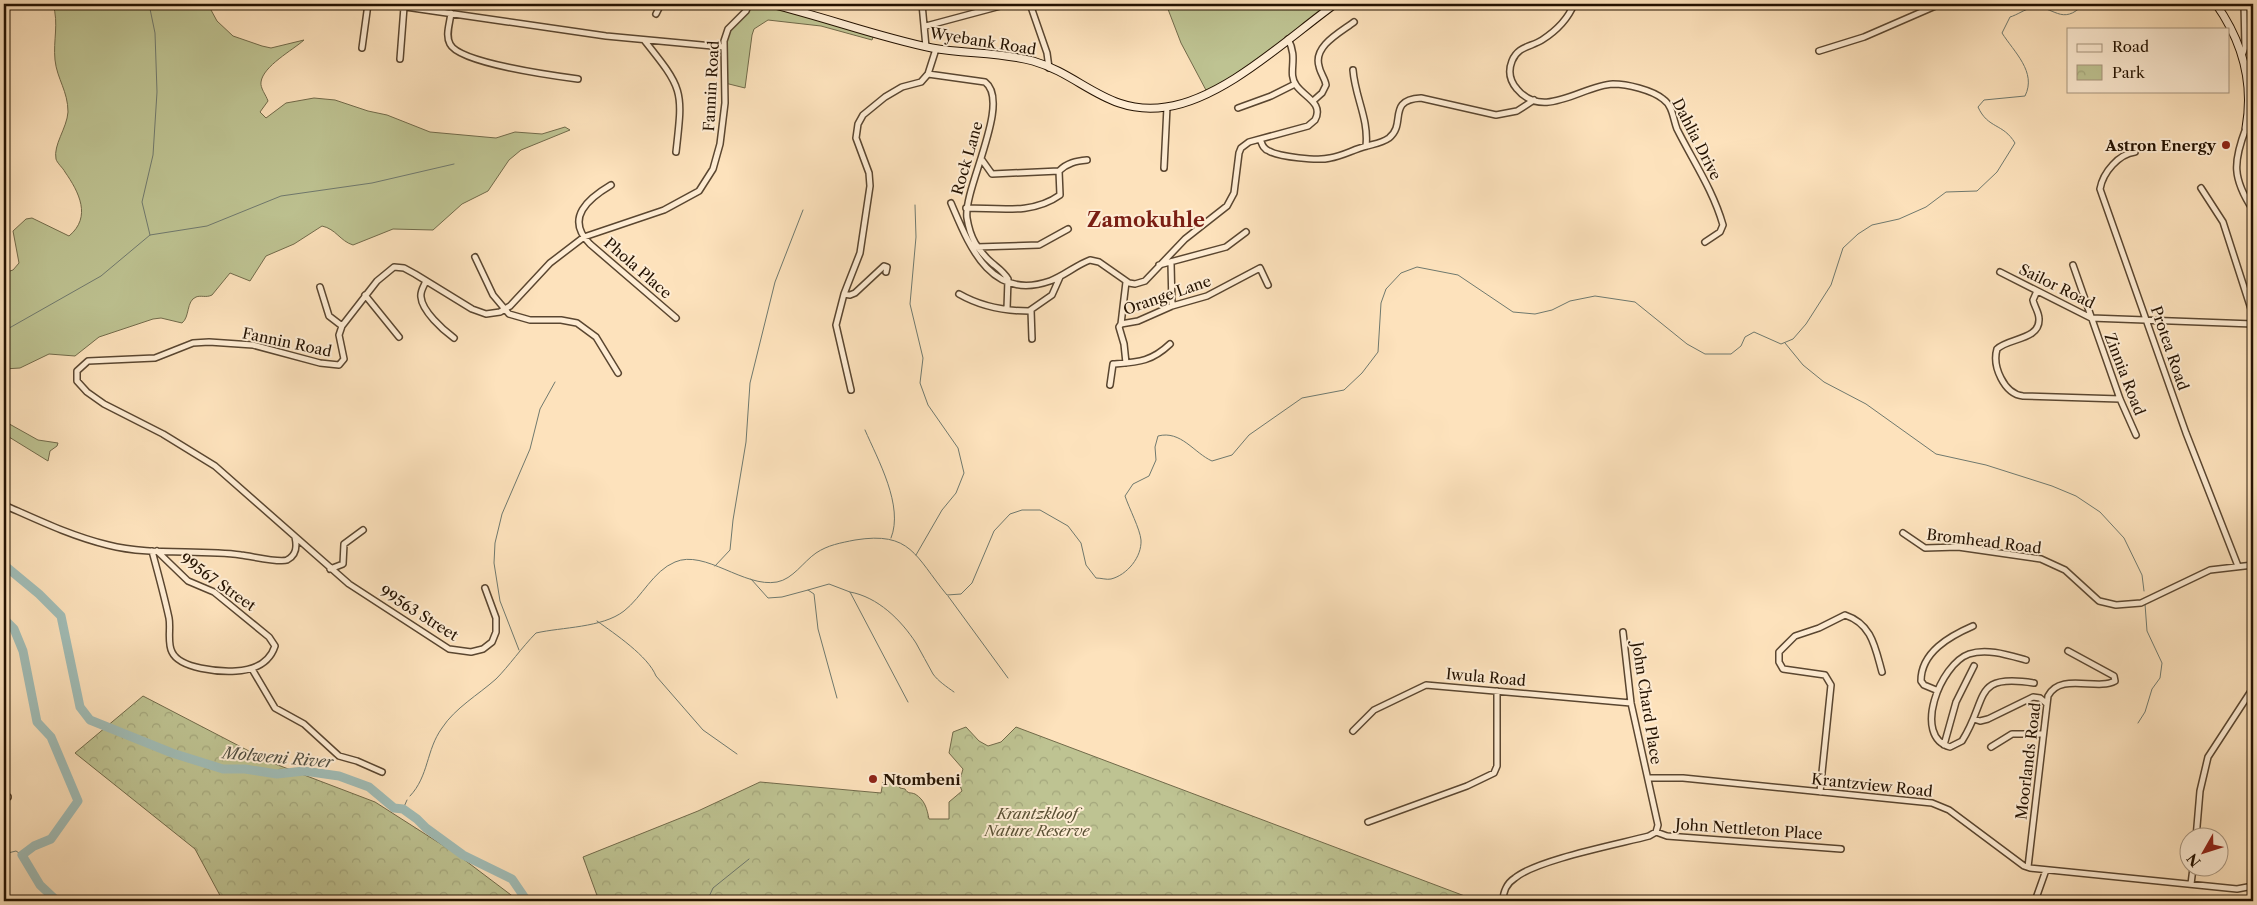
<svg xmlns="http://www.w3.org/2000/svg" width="2257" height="905" font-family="'Libre Caslon Text',serif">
<defs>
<pattern id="park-crowns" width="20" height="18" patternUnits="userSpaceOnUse" patternTransform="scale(1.25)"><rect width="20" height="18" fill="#bec392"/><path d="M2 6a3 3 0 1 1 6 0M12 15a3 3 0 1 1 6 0" fill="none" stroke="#a3a67c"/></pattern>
</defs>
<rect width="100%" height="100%" fill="#fde2bc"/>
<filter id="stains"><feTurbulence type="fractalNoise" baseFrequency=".004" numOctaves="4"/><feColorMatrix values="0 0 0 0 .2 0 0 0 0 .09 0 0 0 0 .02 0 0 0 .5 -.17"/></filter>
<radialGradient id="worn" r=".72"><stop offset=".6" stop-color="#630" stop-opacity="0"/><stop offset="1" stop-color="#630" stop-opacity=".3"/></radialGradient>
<!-- green -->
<path fill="#bec392" stroke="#716a4a" d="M53 4H214L211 10 217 21 233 36 262 46 271 48 304 40C293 50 263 66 261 82 260 88 266 95 268 101L260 112 266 118 286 103 314 98 335 100 368 111 387 115 430 132 496 138 515 132 542 134 565 127 570 130 521 150 509 160 488 191 462 204 433 230 393 229 353 245C340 241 336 229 322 226L294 244 266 256 250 281 230 273 212 295C206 298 201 295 196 297 186 301 190 317 182 323L161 318 153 319 99 337 75 356 49 354 20 368 4 369V273L13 270 19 263 13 231 26 219 32 218 69 236C92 217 79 192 65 172 63 168 57 163 56 159 53 145 67 128 68 112 68 91 57 79 55 60 53 40 59 24 53 4Z
M749 4H772L875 32 872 40 821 26 768 20 754 29 752 35 745 88 725 83 726 34Z
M1166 4H1335L1264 56 1207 92 1181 43Z
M4 421 38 440 58 443 57 446 50 451 48 461 9 437 4 436Z"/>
<!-- park -->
<path fill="url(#park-crowns)" stroke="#716a4a" d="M143 696 270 762 375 802 458 855 519 901H223L195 849 75 753Z
M966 727 979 741 988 746 1001 742 1016 727 1478 901H599L583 857 698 811 760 782 881 793 883 782 889 778 896 780 900 788 905 789C908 794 910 792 915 794 925 800 927 809 929 819H949V802L962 791 959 783 963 769 949 753 953 732Z"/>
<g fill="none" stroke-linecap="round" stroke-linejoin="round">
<!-- stream -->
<path stroke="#6f796e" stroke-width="1" d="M149 4 155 33 157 92 153 155 142 202 150 235
M915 205 916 237 910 304 923 358 920 383 928 405 958 448 964 473 956 493 942 510 916 555
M4 331 101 276 150 235 207 226 281 196 372 183 454 164
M1785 343 1803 365 1824 382 1866 404 1936 454 1986 465 2052 486 2076 496 2100 512 2124 538 2142 575 2144 591
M865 430C878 460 904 506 891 538
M715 566 730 550 733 520 746 442 750 383 775 282 803 210
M751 579 768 598 782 597 808 590 814 594 818 629 837 698
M808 590 829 584 850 592 908 702
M850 592C878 597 901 620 916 643 922 653 927 664 933 674 938 681 947 687 954 692
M948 596 1008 678
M597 621C615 634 648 656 656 676L703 730 737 754
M519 650 500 601 494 563 495 543 502 514 530 449 540 409 555 382
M2138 723 2145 712 2152 689 2160 678 2162 663 2147 631 2145 604
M410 796C429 776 426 750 442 728 455 708 478 695 496 679 509 666 522 647 536 633 562 627 602 628 624 611 642 597 653 571 675 562 705 549 744 588 777 582 793 579 803 562 816 553 828 545 840 543 855 540 911 531 915 556 947 595L961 594 972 583 994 531 1010 514 1022 510H1040L1068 526 1081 543 1086 565 1096 578C1101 578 1107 580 1111 579 1127 575 1142 557 1141 540 1140 529 1129 508 1125 496L1133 484 1149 476 1156 460 1155 447 1158 436C1181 430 1194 453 1212 461L1232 455 1249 435 1302 398 1344 390 1362 373 1378 352 1381 303 1386 289 1401 273 1417 267 1458 275 1513 312 1535 314 1552 310 1570 301 1595 296 1635 302 1687 344 1705 354H1731L1741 346 1745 337 1754 332 1781 344 1793 339 1806 324 1831 285 1843 248 1858 234 1872 225 1899 219 1926 207 1946 192 1977 191 1997 172 2015 143C2003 123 1988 129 1978 107L1984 100 2025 96C2037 72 2014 52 2002 33L2010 17C2017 15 2025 9 2032 8 2054 4 2061 28 2084 4
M403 809 407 800
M4 854 16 851 22 855
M707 901 713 888 749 859"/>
<!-- river -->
<path stroke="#a1bdb7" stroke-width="9" d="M4 565 39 594 61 616 80 707 90 720 172 753 223 769H245L277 774 304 771 339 776 369 787 394 808 403 809 417 819 426 828 463 855 512 879 527 901
M4 619 14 629 23 651 37 722 51 737 78 801 51 839 34 846 22 855 40 885 57 901"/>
<!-- street casing -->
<g stroke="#5a4630" stroke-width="8">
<path id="street" d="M385 4 606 36 723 47
M922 4 926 47
M1030 4 1047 53 1049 68
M1574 4C1568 19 1556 31 1542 40 1531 47 1518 46 1512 61 1508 71 1510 81 1517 89 1543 121 1583 85 1613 84 1627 84 1652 90 1663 99 1673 106 1673 119 1677 129 1693 161 1713 190 1723 225L1720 232 1705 242
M451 13C450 23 445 35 450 44 459 63 555 76 578 79
M656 14 661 4
M926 26 1008 4
M644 40C684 90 683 90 676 152
M362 48 368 4
M936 49 928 74 985 82C1012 102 963 189 967 218 970 237 977 250 992 263 998 268 1004 272 1008 279L1007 309
M1819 51 1864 37 1940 4
M2242 56 2245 47 2244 4
M400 59 404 7
M1353 70C1355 97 1369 119 1366 146
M1313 101 1322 93 1326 85C1325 78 1320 73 1319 66 1313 46 1341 32 1354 22
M1238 108 1271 96 1295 84
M2246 128C2233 162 2232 178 2253 210
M1260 139C1262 144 1263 149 1269 151 1279 157 1318 161 1330 158 1343 156 1354 149 1367 146 1374 144 1382 143 1389 138 1407 124 1386 100 1421 98L1496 115 1517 111 1534 100
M2135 152C2119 154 2103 172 2100 189L2186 433 2238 566
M982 160 992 174 1059 171
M1164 168 1167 107
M611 185C589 198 564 218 590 244L676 318
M2201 188 2223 222 2253 315
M951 203C969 245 990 302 1050 281 1064 276 1076 265 1090 260L1099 262 1129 283 1135 284 1145 281 1185 239 1227 206 1234 193 1239 153 1241 148 1249 142 1308 126 1315 120C1324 103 1304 97 1296 85 1287 72 1299 59 1288 39
M966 208C999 208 1032 215 1060 195L1059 171C1067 163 1076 161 1087 160
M976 247 1039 245 1068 229
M475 257 493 295 509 314 530 320H561L577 323 596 337 618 373
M1171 263 1172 306
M1159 265 1226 247 1246 232
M2073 265 2120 399 2136 435
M2000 272 2091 318 2253 324
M426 281C424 286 420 291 421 297 422 311 443 330 454 338
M320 287 329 316 342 326
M2037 291 2033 300C2034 306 2039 312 2039 319 2040 340 2008 338 1997 349 1992 366 2004 394 2023 396L2120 399
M844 294 850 295 855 293 884 266 887 267 886 272
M959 294C980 306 1005 311 1029 311L1052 295 1060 277
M365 295 399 337
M1031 310 1032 339
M1121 324 1126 282
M1126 363 1124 344 1119 327 1121 324 1138 321 1172 306 1207 296 1260 268 1268 285
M1110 385 1113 364C1138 362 1151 362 1170 344
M851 390 836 325 844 294 860 253 870 186 869 173 856 138 858 124 863 115 885 97 902 87 921 82 928 74
M4 505C38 520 71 536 108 545 151 556 197 549 241 555 251 556 279 563 287 560 297 555 297 546 295 537
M1903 533 1925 548 1958 547 2041 559 2065 570 2099 601 2116 605 2141 603 2210 570 2253 565
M152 551C158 573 164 595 169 618 171 628 167 643 172 652 180 669 220 672 236 671 254 670 269 664 275 646L269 637 214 592 188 581 157 551
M330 569 343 564 344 544 363 530
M485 588 496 618V632L492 642 483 649 471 652 449 649 349 584 215 466 163 434 104 404 87 392 77 381V371L88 361 155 358 193 343 209 342 253 345 320 363 339 365 344 359 339 335 342 326 377 281 394 267 404 268 415 274 472 309 486 314 500 312 510 306 550 263 584 237 664 210 699 191 713 169 720 144 725 103 724 41 728 29 746 11 749 4
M2026 660C2008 655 1987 648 1969 654 1940 664 1912 737 1950 747L1962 741C1989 699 1971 673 2034 683
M252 669 275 708 304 724 339 756 357 761 382 772
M1936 690 1924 685 1921 681C1921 652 1950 636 1973 626
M1974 719 1980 721 1988 719 2033 697 2040 698 2046 703
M1353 731 1374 710 1426 685 1631 703
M1944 745 1956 702 1974 666
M1991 747 2012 734H2043
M1648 778H1683L1932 803 1949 810 2024 866 2030 868 2237 889 2253 886
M1820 792 1831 685 1825 675 1783 669 1779 662V652L1795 636 1819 628 1845 615C1872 624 1875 647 1882 672
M4 797H8
M1368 822 1467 786 1494 773 1497 766V691
M1656 832 1667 836 1841 849
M2196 838 2200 791 2208 757 2253 688
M2028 867 2048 696C2060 672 2097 691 2115 681L2114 676 2068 651
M2191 884 2193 868
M1503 901C1503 892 1507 883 1515 878 1536 860 1619 844 1649 836L1656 832 1658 825 1631 703 1623 632
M2035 901 2046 870"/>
</g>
<!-- secondary casing -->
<g stroke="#241201" stroke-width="9">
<path id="secondary" d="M771 4C825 17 878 37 932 48 965 54 1000 52 1033 61 1082 75 1108 116 1166 107 1224 99 1288 38 1335 4
M2216 4C2242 41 2254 83 2246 128L2253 132"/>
</g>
<!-- street -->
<use href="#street" stroke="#feecd3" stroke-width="5"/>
<!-- secondary -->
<use href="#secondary" stroke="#feecd3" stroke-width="7"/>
</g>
<!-- markers -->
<g fill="#8f2418" stroke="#feecd3" stroke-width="2">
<circle cx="2226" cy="145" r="5"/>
<circle cx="873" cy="779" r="5"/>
</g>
<g text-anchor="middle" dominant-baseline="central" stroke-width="4" stroke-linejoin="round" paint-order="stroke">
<!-- street labels -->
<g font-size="15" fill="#241201" stroke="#feecd3">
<text transform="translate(983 41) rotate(9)">Wyebank Road</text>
<text transform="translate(711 86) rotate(-87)">Fannin Road</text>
<text transform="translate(1697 139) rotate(63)">Dahlia Drive</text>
<text transform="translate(967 158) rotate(-74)">Rock Lane</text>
<text transform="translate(638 268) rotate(41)">Phola Place</text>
<text transform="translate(2057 286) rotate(26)">Sailor Road</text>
<text transform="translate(1167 295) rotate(-19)">Orange Lane</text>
<text transform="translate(287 342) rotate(12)">Fannin Road</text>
<text transform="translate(2170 348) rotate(71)">Protea Road</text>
<text transform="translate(2125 374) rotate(69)">Zinnia Road</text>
<text transform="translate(1984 541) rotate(7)">Bromhead Road</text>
<text transform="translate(218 582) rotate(35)">99567 Street</text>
<text transform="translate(419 613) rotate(32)">99563 Street</text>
<text transform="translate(1486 677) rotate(5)">Iwula Road</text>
<text transform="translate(1647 703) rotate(81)">John Chard Place</text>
<text transform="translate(2028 761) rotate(-83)">Moorlands Road</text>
<text transform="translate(1872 785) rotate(6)">Krantzview Road</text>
<text transform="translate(1749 829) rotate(4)">John Nettleton Place</text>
</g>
<!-- poi labels -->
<g font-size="15" font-weight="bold" fill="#241201" stroke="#feecd3" text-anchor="end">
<text x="2216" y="145">Astron Energy</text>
<text x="883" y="779" text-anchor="start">Ntombeni</text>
</g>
<!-- park labels -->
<g font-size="15" font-style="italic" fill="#5a5034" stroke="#feecd3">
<text x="1037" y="813">Krantzkloof<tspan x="1037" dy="17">Nature Reserve</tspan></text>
</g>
<!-- water labels -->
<g font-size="16" font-style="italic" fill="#504e41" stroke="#feecd3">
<text transform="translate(278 757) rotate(5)">Molweni River</text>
</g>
<!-- district labels -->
<g font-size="20" font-weight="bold" fill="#7a1f14" stroke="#feecd3">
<text x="1146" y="220">Zamokuhle</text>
</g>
</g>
<!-- margin -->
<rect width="2257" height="905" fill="none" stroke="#fde2bc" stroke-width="20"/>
<rect x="5" y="5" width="2247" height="895" fill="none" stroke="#241201" stroke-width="2.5"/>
<rect x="10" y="10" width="2237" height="885" fill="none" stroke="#241201"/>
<!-- legend -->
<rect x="2067" y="28" width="162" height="65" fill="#feecd3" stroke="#a7957f"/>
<rect x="2077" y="44" width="25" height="8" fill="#feecd3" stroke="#a7957f"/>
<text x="2112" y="52" font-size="15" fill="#241201">Road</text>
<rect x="2077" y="65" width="25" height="15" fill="url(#park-crowns)" stroke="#a7957f"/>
<text x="2112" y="78" font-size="15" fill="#241201">Park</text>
<!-- north arrow -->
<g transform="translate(2204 852) rotate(231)"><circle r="24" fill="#feecd3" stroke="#a7957f"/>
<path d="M0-4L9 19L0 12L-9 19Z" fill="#8f2418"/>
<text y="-8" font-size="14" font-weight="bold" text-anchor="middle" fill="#241201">N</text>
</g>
<rect width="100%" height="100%" filter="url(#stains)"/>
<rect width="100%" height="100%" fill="url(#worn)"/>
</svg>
